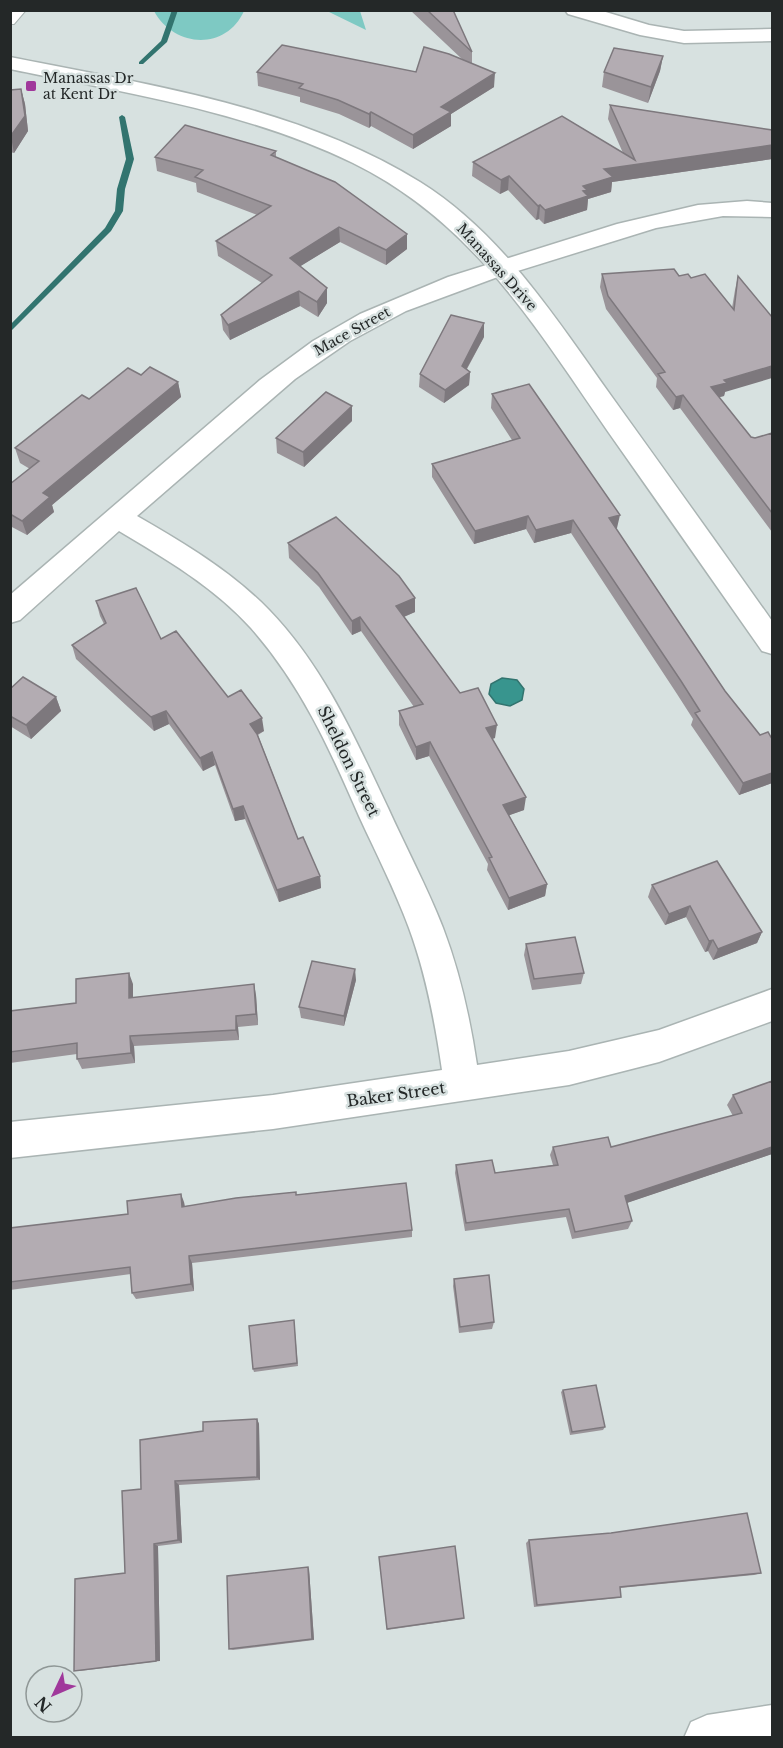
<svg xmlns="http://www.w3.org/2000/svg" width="783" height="1748" font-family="'Libre Baskerville',serif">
<rect width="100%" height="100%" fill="#d7e1e0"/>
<!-- green -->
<path fill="#7ec9c3" d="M154 11H244C226 51 174 48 154 11Z
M327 11H360L366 30Z"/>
<!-- water -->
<path fill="#38958e" stroke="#32746f" stroke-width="1.5" d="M502 678 517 680 524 689 522 700 510 706 496 703 489 694 491 684Z"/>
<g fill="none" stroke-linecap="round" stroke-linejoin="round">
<!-- stream -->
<path fill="#32746f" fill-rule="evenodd" d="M172 10H178L167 42 143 64H139V62L161 41Z
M122 115 125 117 134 159 125 189 123 211 111 231 10 332V325L105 228 115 211 117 189 126 159 119 117Z"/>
<!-- service casing -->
<g stroke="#aab4b3" stroke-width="2">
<path id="service" d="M13 10H26L14 24H10V13Z"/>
</g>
<!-- minor casing -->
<g stroke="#aab4b3" stroke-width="3">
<path id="minor" d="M565 10H599L649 25 684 31 772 29V41L684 43 640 35 568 14Z
M747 201 772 203V217L723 216 656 228 495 278 406 311 350 341 295 379 137 516C184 543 231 571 269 610 324 667 355 738 388 808 406 848 427 887 443 928 460 973 470 1018 477 1065L569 1051 659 1030 772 989V1021L659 1062 569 1085 273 1129 10 1158V1122L273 1095 442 1070C435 1022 426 974 409 928 395 890 376 853 359 816 329 747 301 685 251 628 214 587 166 559 119 531L20 620 10 623V595L260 380 313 341 360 314 448 277 617 224 698 205Z
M772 1705V1738H684L691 1722 707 1715Z"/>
</g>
<!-- secondary casing -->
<g stroke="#aab4b3" stroke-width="3">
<path id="secondary" d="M10 57C149 85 297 106 420 182 502 233 557 320 612 397 666 472 719 546 772 621V654L762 651C711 578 660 505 609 433 536 327 473 222 353 163 247 111 126 93 10 69Z"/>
</g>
<!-- service -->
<use href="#service" fill="#fff" fill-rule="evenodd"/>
<!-- minor -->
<use href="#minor" fill="#fff" fill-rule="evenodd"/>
<!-- secondary -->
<use href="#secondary" fill="#fff" fill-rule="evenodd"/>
</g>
<!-- wall -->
<path fill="#9a9499" d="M410 10H453L472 52V63L494 87 451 114V126L413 149 371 126 369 128 339 114 300 102V97L258 86 257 72H416L463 60Z
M663 56 660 71 648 103 602 87 604 72Z
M21 89 25 104 28 131 14 153 10 152V90Z
M610 105 772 130V159L612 182 611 192 588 199 587 210 544 224 539 219 536 220 508 190 500 194 472 176 473 162 623 153 608 119Z
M276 151V157L407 234V249L386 265 340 242 300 266 327 288V303L318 317 300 306 230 340 223 330 221 315 262 283 218 256 216 241 257 215 197 192 196 183 157 171 155 157Z
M602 274 679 276 691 278 732 308 735 290 738 276 725 392 724 396 719 397 751 437 755 438 772 433V532L680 408 673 410 656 387 657 378 606 309 600 287Z
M484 337 467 369 470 372 469 385 444 403 419 387 420 374Z
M141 375 178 382 181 397 52 505 54 512 27 535 10 526V484L30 469 20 463 15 448 89 399Z
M492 394 617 528 616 529 725 691 760 735 772 739V783L739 795 691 725 693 719 677 694 571 533 534 543 526 529 474 544 432 477V464L512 440 491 408Z
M352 421 304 467 277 453 276 438Z
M288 543 415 598V612L404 617 460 693 495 738 492 739 524 810 509 815 547 884 545 896 508 910 487 870 488 864 429 756 416 760 399 725V711L414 707 361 631 352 635 319 587 289 558Z
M96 601 161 639 228 697 264 731 258 735 298 839 320 876 321 888 279 902 245 819 235 821 215 765 203 771 169 724 154 731 76 659 72 645 104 624 100 616Z
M10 689 56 697 61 711 31 739 10 726Z
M652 885 762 932 757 943 713 960 708 951 705 952 686 917 665 925 648 897Z
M526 944 584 973 581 984 532 990 524 955Z
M356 980 344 1026 301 1018 299 1007Z
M133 984V997L256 995 258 1025 238 1027 239 1040 134 1046 135 1063 82 1069 77 1059V1054L10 1063V1011L76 1003Z
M772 1081V1154L626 1203 632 1221 628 1229 572 1239 566 1217 465 1231 455 1173 456 1165 495 1173 553 1165 550 1155 553 1147H611L733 1116 727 1105 733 1095Z
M297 1195 412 1230V1237L192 1263 194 1291 136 1299 132 1293 131 1274 10 1290V1228L128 1214 184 1202 185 1206Z
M454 1279 494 1322 492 1329 459 1333 453 1286Z
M294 1320 298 1366 254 1372 253 1369Z
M563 1390 605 1427 603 1430 570 1435 561 1392Z
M257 1419 259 1424 260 1480 179 1485 182 1543 158 1546 160 1661 80 1671H74L125 1573 141 1489 203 1431Z
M529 1540 761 1573 754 1575 620 1588 621 1597 617 1598 534 1607 526 1543Z
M379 1557 464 1618 463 1619 387 1630Z
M309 1569 314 1640 233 1650 229 1649Z"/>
<!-- shaded-wall -->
<path fill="#7d787d" d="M663 56 660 71 648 103 651 87Z
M495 73 494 87 451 114V126L413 149V135L441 107Z
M21 89 25 104 28 131 14 153 11 137Z
M371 112V126L369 128V114Z
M772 145V159L612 182 611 192 588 199 587 210 544 224 545 210 583 186 604 169Z
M509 176 508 190 500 194 501 180Z
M540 205 539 219 536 220 538 206Z
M339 227 340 242 291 272 290 258Z
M407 234V249L386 265V250Z
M327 288V303L318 317 317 302Z
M299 291 300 306 230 340 228 325Z
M484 323V337L462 377 470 372 469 385 444 403 445 390 462 366Z
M772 366V378L725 392 724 396 708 400 711 387 724 380Z
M178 382 181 397 52 505 54 512 27 535 22 521 43 493Z
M683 395 680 408 673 410 676 397Z
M352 406V421L304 467 303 452Z
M620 515 617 528 607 531 609 518Z
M528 516 526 529 474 544 475 531Z
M573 520 571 533 534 543 536 530Z
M415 598V612L396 620V606Z
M360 617 361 631 352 635V621Z
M56 697 61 711 31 739 26 725Z
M166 711 169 724 154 731 151 717Z
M262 718 264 731 252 737 250 724Z
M497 725 495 738 484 741 486 728Z
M430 742 429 756 416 760V747Z
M212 752 215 765 203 771 200 758Z
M772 773V783L739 795 743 783Z
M526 797 524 810 502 818 503 805Z
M243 806 245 819 235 821 233 809Z
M320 876 321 888 279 902 277 890Z
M547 884 545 896 508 910 509 898Z
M690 906 686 917 665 925 669 914Z
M762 932 757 943 713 960 718 949Z
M713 940 708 951 705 952 709 941Z
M355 969 356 980 344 1026V1016Z
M129 973 133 984V1008L129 998Z
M254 984 256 995 258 1025 256 1014Z
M236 1016 238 1027 239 1040 236 1030Z
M130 1036 134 1046 135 1063 131 1053Z
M772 1147V1154L621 1205 625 1196Z
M181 1194 184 1202 185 1215 182 1207Z
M189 1256 192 1263 194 1291 191 1284Z
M257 1419 259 1424 260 1480 257 1477Z
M175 1481 179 1485 182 1543 178 1540Z
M154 1544 158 1546 160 1661H156Z
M308 1567 309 1569 314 1640 312 1639Z"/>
<!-- building -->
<path fill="#b3acb2" stroke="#7d787d" stroke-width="1.5" d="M427 10H453L472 52Z
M282 45 416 72 424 47 449 54 495 73 441 107 451 112 413 135 371 112 369 114 338 100 299 88 303 84 257 72Z
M614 48 663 56 651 87 604 72Z
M21 89 25 116 10 137V90Z
M610 105 772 130V145L604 169 613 177 583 186 587 190 583 191 588 196 545 210 540 205 538 206 509 176 501 180 473 162 562 116 635 160Z
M185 125 276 151 271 155 335 182 407 234 386 250 339 227 290 258 327 288 317 302 299 291 228 325 221 315 272 275 216 241 271 206 195 177 203 170 155 157Z
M674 269 679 276 688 274 691 278 705 274 734 310 738 276 772 317V366L724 380 727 383 711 387 751 437 755 438 772 433V513L683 395 676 397 658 374 665 372 608 296 602 274Z
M451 315 484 323 462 366 470 372 445 390 420 374Z
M150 367 178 382 43 493 50 497 22 521 10 514V484L39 461 15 448 82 395 89 399 128 368 141 375Z
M529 384 620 515 609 518 725 691 760 735 768 732 772 739V773L743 783 695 713 700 711 681 681 573 520 536 530 528 516 475 531 432 464 520 438 492 394Z
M326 392 352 406 303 452 276 438Z
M336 517 399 576 415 598 396 606 460 693 478 688 497 725 486 728 526 797 503 805 547 884 509 898 489 858 492 857 430 742 416 747 399 711 423 704 360 617 352 621 318 573 288 543Z
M136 588 161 639 176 631 228 697 241 690 262 718 250 724 257 734 298 839 303 837 320 876 277 890 243 806 233 809 212 752 200 758 166 711 151 717 72 645 106 623 96 601Z
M23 677 56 697 26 725 10 716V689Z
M717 861 762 932 718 949 713 940 709 941 690 906 669 914 652 885Z
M575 937 584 973 534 979 526 944Z
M312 961 355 969 344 1016 299 1007Z
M129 973V998L254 984 256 1014 236 1016V1030L130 1036 131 1053 77 1059V1043L10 1052V1011L76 1003V979Z
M772 1081V1147L625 1196 632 1221 575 1232 569 1209 466 1223 456 1165 492 1160 495 1173 558 1165 553 1147 608 1137 611 1147 742 1113 733 1095Z
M406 1183 412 1230 189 1256 191 1284 132 1293 130 1267 10 1282V1228L128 1214 127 1201 181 1194 182 1207 236 1198 296 1192V1195Z
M489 1275 494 1322 460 1327 454 1279Z
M294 1320 297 1363 253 1369 249 1326Z
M596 1385 605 1427 572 1432 563 1390Z
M257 1419V1477L175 1481 178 1540 154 1544 156 1661 74 1671 75 1579 125 1573 122 1491 141 1489 140 1440 203 1431V1422Z
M747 1513 761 1573 620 1587 621 1597 537 1605 529 1540 611 1533Z
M455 1546 464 1618 387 1629 379 1557Z
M308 1567 312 1639 229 1649 227 1576Z"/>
<!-- markers -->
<rect fill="#a0389b" stroke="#d7e1e0" stroke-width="2" x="25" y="80" width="12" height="12" rx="3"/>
<g text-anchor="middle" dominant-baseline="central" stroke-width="5" stroke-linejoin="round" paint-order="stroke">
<!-- far-poi labels -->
<g font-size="14" fill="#242828" stroke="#d7e1e0" text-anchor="start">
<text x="43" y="78">Manassas Dr<tspan x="43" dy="16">at Kent Dr</tspan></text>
</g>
<!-- far-street labels -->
<g font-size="14" fill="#242828" stroke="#d7e1e0">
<text transform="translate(497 267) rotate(48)">Manassas Drive</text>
<text transform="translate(352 331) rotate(-29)">Mace Street</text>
</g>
<!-- street labels -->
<g font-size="16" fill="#242828" stroke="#d7e1e0">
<text transform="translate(349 761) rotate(64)">Sheldon Street</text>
<text transform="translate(396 1094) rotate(-8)">Baker Street</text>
</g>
</g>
<!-- border -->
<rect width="783" height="1748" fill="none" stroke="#242828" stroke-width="24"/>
<!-- north arrow -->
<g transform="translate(54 1694) rotate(226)"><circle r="28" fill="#d7e1e0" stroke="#8f9796" stroke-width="1.5"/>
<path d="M0-4.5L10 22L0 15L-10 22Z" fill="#a0389b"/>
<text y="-9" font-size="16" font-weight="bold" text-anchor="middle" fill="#242828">N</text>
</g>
</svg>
